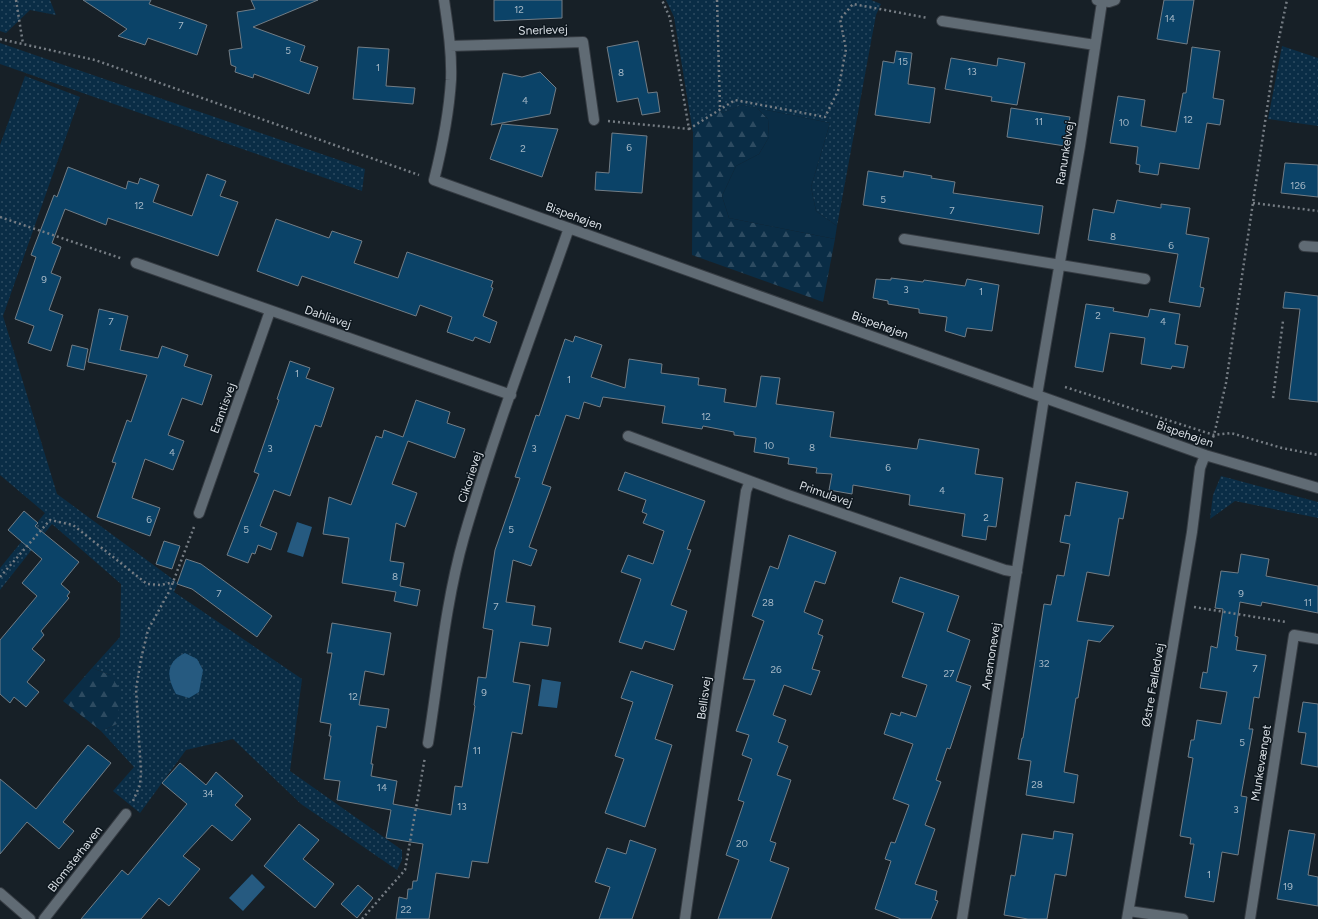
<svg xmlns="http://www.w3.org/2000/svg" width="1318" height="919" font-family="Figtree,sans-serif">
<defs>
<pattern id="grass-dots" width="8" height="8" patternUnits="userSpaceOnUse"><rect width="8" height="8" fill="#0a2d46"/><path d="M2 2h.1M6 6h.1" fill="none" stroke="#2d4b61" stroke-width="1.8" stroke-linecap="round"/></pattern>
<pattern id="forest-firs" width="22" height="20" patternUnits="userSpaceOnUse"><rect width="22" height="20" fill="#0a2d46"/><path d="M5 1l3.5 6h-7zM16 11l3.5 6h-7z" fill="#2d4b61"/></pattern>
</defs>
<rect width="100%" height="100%" fill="#172027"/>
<!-- grass -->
<path fill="url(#grass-dots)" d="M0 0H50L56 15 30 10 6 33 0 31Z
M666 0H871L881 4 876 15 837 226 816 211 811 187 830 123 742 105 722 113 720 104 693 133 674 17Z
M0 43 365 169 362 191 0 64Z
M1282 46 1318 58V126L1268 119Z
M25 76 80 97 3 316 57 494 178 583 174 592 302 679 290 771 402 850V860L397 870 301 804 233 739 186 750 140 813 113 791 134 767 101 731 117 724 110 675 92 668 120 637 121 584 52 524 0 590V568L45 513 0 475V145Z
M1221 476 1318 502V518L1235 501 1210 519 1213 495Z"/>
<!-- forest -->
<path fill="url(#forest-firs)" d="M720 103 722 113 742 105 757 108 768 119 769 137 759 154 736 166 722 196 729 218 835 239 823 302 692 255 693 133Z
M92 668 110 675 121 691 117 724 101 731 63 701Z"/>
<!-- garden -->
<path fill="#0a2d46" d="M757 108 830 123 811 187 816 211 837 226 835 239 729 218 722 196 736 166 759 154 769 137 768 119Z"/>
<!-- water -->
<path fill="#265a80" d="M297 522 312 527 303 557 287 552Z
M185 653 197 659 203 670 199 692 189 698 176 694C166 676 166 662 185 653Z
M542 679 561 682 557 708 538 706Z
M252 874 265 887 243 911 229 898Z"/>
<!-- building -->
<path fill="#0b4368" stroke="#727d86" d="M83 0H151L149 4 207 25 197 55 148 38 145 45 118 36 127 29Z
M251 0H318L253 27 305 46 300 61 318 67 309 94 254 74 253 78 235 72 236 67 231 65 229 50 242 48 237 12 255 9Z
M494 0H562V18L494 21Z
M1164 0H1194L1187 44 1157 39Z
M638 41 648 93 657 92 660 112 642 115 638 98 617 102 607 47Z
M358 47 389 49 386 86 415 88 413 104 353 99Z
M1192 47 1220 51 1213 98 1224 100 1220 125 1207 123 1199 169 1160 163 1158 175 1139 172 1140 165 1136 164 1138 147 1110 143 1118 96 1145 100 1141 126 1176 132 1183 93H1186Z
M896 51 912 53 908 84 935 88 930 123 875 115 883 61 894 63Z
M951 58 997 66 998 58 1025 63 1017 105 991 101 992 97 945 89Z
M540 72 556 88 550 114 491 125 503 73 522 77Z
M1011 108 1070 117 1065 146 1007 137Z
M502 124 558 129 542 177 490 159Z
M612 133 647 136 642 193 595 190 596 172 609 173Z
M1285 163 1318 165V197L1281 193Z
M68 167 126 189 128 181 138 184 140 178 159 185 153 202 192 216 207 174 226 181 220 196 238 202 218 256 108 218 106 225 65 209 52 243 61 247 51 273 61 277 49 310 63 315 51 351 28 343 34 326 15 319 36 257 31 255 54 195 57 197Z
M868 171 903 177 904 171 932 176 931 178 955 182 953 193 1043 206 1039 234 863 205Z
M1117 200 1161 208V204L1190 208 1186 234 1209 238 1200 287 1204 288 1200 307 1169 302 1178 254 1088 240 1093 209 1114 213Z
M276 219 329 238 332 231 362 241 354 263 398 278 407 252 493 281 491 287 493 288 483 316 497 322 490 343 475 337 473 341 447 332 452 317 420 305 416 316 302 276 298 286 257 271Z
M891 278 923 282 924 280 965 286 967 279 999 285 992 331 967 328 965 337 945 331 947 317 919 313V309L888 304V301L873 298 876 279 891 280Z
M1285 292 1318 296V402L1289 399 1300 309 1283 308Z
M1086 304 1114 308 1113 311 1148 317 1150 309 1180 314 1175 344 1188 346 1184 368 1172 366 1171 369 1141 364 1145 338 1110 333 1103 372 1075 367Z
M99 309 128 316 120 350 158 358 162 346 188 355 184 366 212 375 202 405 182 398 168 435 184 441 173 470 145 459 132 498 160 508 150 536 97 517 116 463 112 462 127 420 131 422 147 375 88 362Z
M575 336 602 345 591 377 625 388 629 359 662 364 661 373 699 378 698 385 726 389 724 402 756 407 761 376 780 378 776 404 834 412 830 437 917 449 919 439 979 449 975 474 1003 478 996 527 988 526 986 540 962 536 965 514 909 505 910 495 853 485 852 494 829 490 832 474 816 473 817 468 788 464 789 458 754 452 756 438 734 435V432L703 426 702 429 662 423 665 406 603 397 600 407 584 402 579 419 566 415 542 484 551 487 529 547 537 550 531 566 513 560 506 602 535 606 532 625 551 628 548 646 520 642 513 682 530 685 522 734 512 732 488 863 472 861 469 878 436 873 429 919H396L399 897 407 899 408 889H412L413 881H417L423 844 386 838 391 810 337 800 340 781 324 779 331 736H329L331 724 320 722 332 653H327L332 623 391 633 384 675 365 671 359 705 389 709 386 728 377 726 371 764H373L371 776 397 781 393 804 451 815 455 786 462 787 475 706 474 705 478 677 486 678 493 630 483 628 495 550 520 478 515 477 536 415 539 416 565 339 573 342Z
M72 345 88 349 84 370 67 366Z
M290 361 310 368 306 378 334 388 321 427 315 425 290 496 274 490 260 526 277 533 271 550 258 545 255 554 252 553 248 563 227 555 259 474 254 472 279 400 277 399Z
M416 400 450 412 447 423 465 429 455 458 408 441 392 484 417 493 405 527 396 523 390 561 404 563 400 586 420 590 417 606 394 601 396 592 342 583 349 538 323 534 329 497 351 505 376 436 382 438 384 430 403 437Z
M625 472 705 501 687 549 691 550 671 605 687 611 674 650 645 641 642 649 619 642 641 579 621 572 628 555 653 564 664 531 643 523 647 514 642 512 646 500 618 490Z
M1076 482 1128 492 1123 519 1119 518 1109 576 1087 572 1077 621 1114 626 1100 642 1088 640 1078 698H1076L1064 772 1078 775 1074 803 1026 795 1031 761 1018 759 1022 738H1023L1044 604 1051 605 1057 575 1064 576 1070 544 1060 542 1065 515 1070 516Z
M24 511 38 523 35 526 79 562 61 584 70 592 67 596 69 598 41 631 44 635 32 649 45 660 27 682 39 692 26 707 14 697 10 703 0 694V640L37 596 22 583 42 559 8 530Z
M789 535 836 552 825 584 815 581 804 612 823 620 818 634 823 636 812 669 820 671 811 695 784 685 773 715 786 720 778 742 788 746 777 775 791 780 770 841 776 843 770 861 789 868 771 919H718L739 860 726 855 744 802 738 800 752 759 742 755 749 735 736 731 755 680 743 679 764 621 752 616 770 566 778 569Z
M164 541 180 546 172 569 156 564Z
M1241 554 1269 559 1266 576 1318 586V613L1262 602 1261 606 1240 602 1235 636 1238 637 1236 650 1266 655 1259 698 1254 697 1249 729H1253L1241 796 1247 797 1238 855 1222 852 1214 902 1185 897 1194 844H1190L1191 838 1180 836 1193 758 1188 757 1191 740H1194L1197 720 1221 724 1227 692 1200 688 1203 672 1207 673 1211 646 1217 648 1223 609 1215 608 1221 571 1238 573Z
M186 559 201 564 272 616 257 637 192 589 177 584Z
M900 577 959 596 947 631 970 640 956 681 971 686 950 749 947 748 936 780 941 782 925 825 935 829 915 884 937 891 935 900 938 901 931 919H901L875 909 891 861 885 859 891 842 895 843 909 805 893 799 913 744 884 734 891 713 900 716 901 712 916 717 927 685 902 677 924 613 892 602Z
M631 671 673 685 655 739 672 745 645 827 605 813 624 759 615 756 633 702 621 698Z
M1303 702 1318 704V767L1301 764 1306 733 1298 732Z
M88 745 111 763 63 822 74 831 59 849 27 822 0 854V779L36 809Z
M180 763 206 785 216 772 243 796 235 805 251 819 232 841 212 825 183 856 200 869 169 906 159 898 141 919H81L122 870 128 875 187 804 162 783Z
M299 824 319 840 303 859 334 884 315 908 264 866Z
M1289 830 1315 834 1308 875 1318 877V906L1277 899Z
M1054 831 1073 834 1066 876 1055 874 1047 919H1028L1004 915 1011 875 1015 876 1022 834 1053 839Z
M630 840 656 849 632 919H599L610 887 595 882 607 848 626 854Z
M358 885 373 898 357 918 341 904Z"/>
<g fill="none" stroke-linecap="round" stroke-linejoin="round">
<!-- street casing -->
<g stroke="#363c43" stroke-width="12">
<path id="street" d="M444 0C448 27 452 53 451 80 449 113 442 148 434 180L1205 455 1318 488
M1097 0 1109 2 1115 0
M942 21 1095 45
M450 46 583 42 594 120
M904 239 1145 279
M1304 246 1318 247
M136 263 511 395
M1037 395 1080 146 1102 2
M628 436 788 495 1005 570 1017 572
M199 513 270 311
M428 743C439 675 445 604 464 537 494 433 533 331 569 228
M0 893 30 919
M1129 911 1183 919
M44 919 126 814
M685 919 746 491 750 481
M962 919 1044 398
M1127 919 1192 532 1200 468 1205 455
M1250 919 1294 635 1318 639"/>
</g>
<!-- path -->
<path stroke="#767d84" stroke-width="2.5" stroke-dasharray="2 3" stroke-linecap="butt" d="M16 0 23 44
M717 0 720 109
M0 39 95 60 419 175
M608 121 689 129 670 18 662 0
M689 129 735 100 825 117 838 91 846 49 840 19 853 4 928 18
M1253 203 1318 211
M0 217 123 259
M1065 387 1214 435 1231 433 1282 448 1318 455
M1273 398 1283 321
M1211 442 1214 435 1226 383 1274 62 1287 0
M0 577 50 520 73 525 147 584 161 585 174 582
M1194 607 1286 622
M133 801 140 785 141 772 136 689 141 659 148 630 170 590 194 527
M362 919 405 870 425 757"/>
<!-- street -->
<use href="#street" stroke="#606b74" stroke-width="10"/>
</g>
<g text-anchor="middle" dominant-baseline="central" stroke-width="3" stroke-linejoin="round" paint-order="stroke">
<!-- number labels -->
<g font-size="10" fill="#a6b8c6">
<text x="519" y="9">12</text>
<text x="1170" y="18">14</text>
<text x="181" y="25">7</text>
<text x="288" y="50">5</text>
<text x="903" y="61">15</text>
<text x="378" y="67">1</text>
<text x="972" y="71">13</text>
<text x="621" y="72">8</text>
<text x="525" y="100">4</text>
<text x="1188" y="119">12</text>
<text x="1039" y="121">11</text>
<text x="1124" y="122">10</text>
<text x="629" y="147">6</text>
<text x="523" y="148">2</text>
<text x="1298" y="185">126</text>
<text x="883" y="199">5</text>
<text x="139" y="205">12</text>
<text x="952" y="210">7</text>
<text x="1113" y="236">8</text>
<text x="1171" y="245">6</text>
<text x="44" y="279">9</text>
<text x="906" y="289">3</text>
<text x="981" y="291">1</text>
<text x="1098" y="315">2</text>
<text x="111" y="321">7</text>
<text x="1163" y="321">4</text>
<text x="297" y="373">1</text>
<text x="569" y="379">1</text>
<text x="706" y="416">12</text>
<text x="769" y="445">10</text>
<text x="812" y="447">8</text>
<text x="270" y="448">3</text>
<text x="534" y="448">3</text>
<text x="172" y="452">4</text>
<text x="888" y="467">6</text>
<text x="942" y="490">4</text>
<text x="986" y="517">2</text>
<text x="149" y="519">6</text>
<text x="246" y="529">5</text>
<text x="511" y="529">5</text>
<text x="395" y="576">8</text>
<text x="219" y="593">7</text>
<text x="1241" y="593">9</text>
<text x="768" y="602">28</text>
<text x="1308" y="602">11</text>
<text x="496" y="606">7</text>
<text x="1044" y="663">32</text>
<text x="1255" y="668">7</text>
<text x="776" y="669">26</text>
<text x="949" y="673">27</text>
<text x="484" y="692">9</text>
<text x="353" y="696">12</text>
<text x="1242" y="742">5</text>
<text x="477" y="750">11</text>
<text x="1037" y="784">28</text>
<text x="382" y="787">14</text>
<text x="208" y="793">34</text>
<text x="462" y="806">13</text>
<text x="1236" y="809">3</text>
<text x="742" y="843">20</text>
<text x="1209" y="874">1</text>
<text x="1288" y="886">19</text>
<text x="406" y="909">22</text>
</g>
<!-- street labels -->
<g font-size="12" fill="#d9dfe5" stroke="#0e171e">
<text transform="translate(543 30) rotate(-2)">Snerlevej</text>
<text transform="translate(1065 153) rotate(-81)">Ranunkelvej</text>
<text transform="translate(574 216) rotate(20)">Bispehøjen</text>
<text transform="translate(328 317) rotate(19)">Dahliavej</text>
<text transform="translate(880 325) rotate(20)">Bispehøjen</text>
<text transform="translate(223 408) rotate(-70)">Erantisvej</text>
<text transform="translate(1185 434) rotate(19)">Bispehøjen</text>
<text transform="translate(470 477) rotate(-72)">Cikorievej</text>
<text transform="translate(826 494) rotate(19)">Primulavej</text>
<text transform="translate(991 656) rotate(-81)">Anemonevej</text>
<text transform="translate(1153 685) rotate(-80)">Østre Fælledvej</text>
<text transform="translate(704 698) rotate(-82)">Bellisvej</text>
<text transform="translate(1261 763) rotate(-81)">Munkevænget</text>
<text transform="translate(75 859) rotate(-52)">Blomsterhaven</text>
</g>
</g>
</svg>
